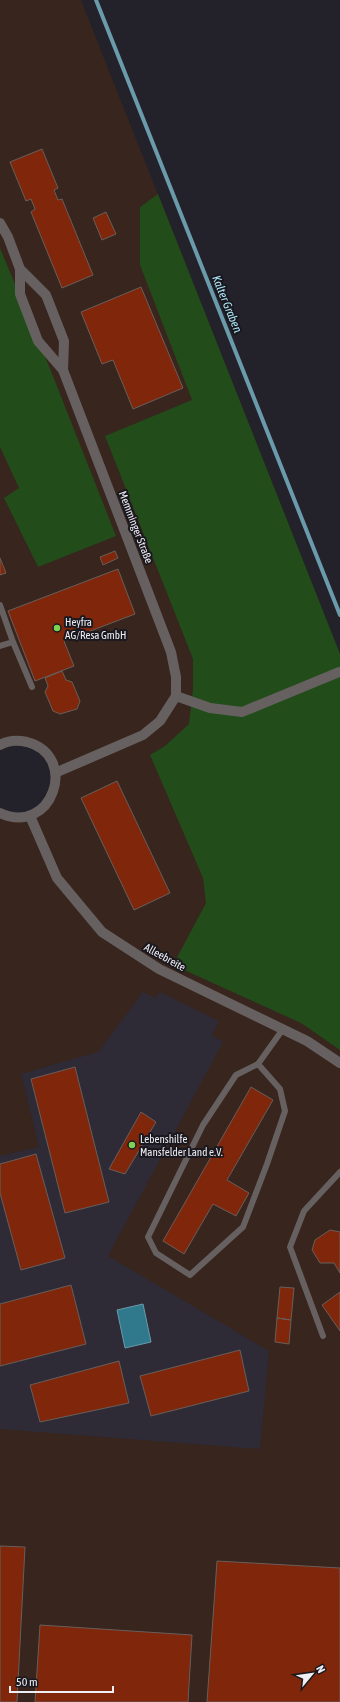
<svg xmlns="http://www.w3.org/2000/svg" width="340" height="1702" font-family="'Asap Condensed',sans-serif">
<rect width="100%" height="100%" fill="#232129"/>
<!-- commercial -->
<path fill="#37251e" d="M0 0H81L340 654V1702H0V813L7 816 40 811 55 773 32 743 0 745Z"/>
<!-- built -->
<path fill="#2e2b37" d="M143 992 155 998 160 992 219 1021 212 1035 223 1042 108 1256 269 1351 260 1449 0 1429V1156L39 1147 21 1074 98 1052Z"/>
<!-- green -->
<path fill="#224c1a" d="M158 194 340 654V1050L301 1023 173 965 206 903 203 878 150 755 165 746 189 724 193 690V659L105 436 192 400 140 265V207Z
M0 248 51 371 116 536 38 567 4 498 19 488 0 447Z"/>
<!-- water -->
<path fill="#30788c" stroke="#699bab" d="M143 1304 151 1342 125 1348 117 1310Z"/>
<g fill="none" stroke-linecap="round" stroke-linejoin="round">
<!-- stream -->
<path stroke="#699bab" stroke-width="4" d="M96 0 340 615"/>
</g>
<!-- building -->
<path fill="#80270b" stroke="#685e5b" d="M42 149 58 188 54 190 58 200 62 199 93 275 62 288 31 212 35 209 31 199 26 201 10 162Z
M106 212 116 234 102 240 93 218Z
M141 287 183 388 133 409 113 360 102 364 81 312Z
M115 551 118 558 103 565 100 557Z
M0 558 6 573 0 575Z
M118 569 135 614 64 641 74 666 35 681 8 611Z
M62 671 66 680 72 682 80 701 77 709 60 714 53 711 45 692 48 686 45 678Z
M117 781 170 893 134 910 81 798Z
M75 1067 109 1202 65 1213 31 1079Z
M251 1087 273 1100 227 1180 249 1193 236 1216 213 1204 184 1254 163 1241Z
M141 1112 156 1122 125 1174 109 1169Z
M36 1154 65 1258 21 1270 0 1193V1164Z
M330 1230 340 1232V1273L334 1263H320L312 1250 315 1240Z
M71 1285 86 1344 0 1366V1304Z
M280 1287 294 1288 291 1320 277 1318Z
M340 1292V1331L322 1305Z
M277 1318 291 1320 289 1344 275 1342Z
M240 1350 249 1391 151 1416 140 1376Z
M119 1361 129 1403 40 1422 30 1385Z
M0 1546 25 1547 17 1702H0Z
M217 1561 340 1568V1702H207Z
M40 1625 192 1635 188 1702H35Z"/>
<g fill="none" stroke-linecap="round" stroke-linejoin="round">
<!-- service -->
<path stroke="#666160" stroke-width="6" d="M0 605 13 642 0 646
M13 642 32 687
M258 1064 280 1089 285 1111 267 1164 243 1227 190 1275 156 1253 148 1237 203 1125 236 1075 258 1064 283 1029
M323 1336 290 1247 304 1211 340 1172"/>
<!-- minor -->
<path stroke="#666160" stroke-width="10" d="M0 223 8 237 20 269V294L38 341 63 370 171 652 176 677V696L160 721 143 735 55 773
M20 269 46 295 64 341 63 370
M176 696 210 708 242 712 339 672
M0 745C8 740 18 740 27 742 80 756 52 837 0 813
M30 816 57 878 102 932 159 969 307 1041 340 1063"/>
</g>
<!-- markers -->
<g fill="#7ed153" stroke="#1a181f" stroke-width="1.5">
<circle cx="57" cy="628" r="4"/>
<circle cx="132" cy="1145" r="4"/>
</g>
<g text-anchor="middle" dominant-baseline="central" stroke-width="4" stroke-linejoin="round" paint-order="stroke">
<!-- street labels -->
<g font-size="11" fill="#efeef3" stroke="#1a181f">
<text transform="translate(136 527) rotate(69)">Memminger Straße</text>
<text transform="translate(165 957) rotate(29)">Alleebreite</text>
</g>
<!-- poi labels -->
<g font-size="11" fill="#efeef3" stroke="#1a181f" text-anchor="start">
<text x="65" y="622">Heyfra<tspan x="65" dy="13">AG/Resa GmbH</tspan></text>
<text x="140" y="1139">Lebenshilfe<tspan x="140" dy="13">Mansfelder Land e.V.</tspan></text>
</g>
<!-- water labels -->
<g font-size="12" font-style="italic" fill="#ace6f7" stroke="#1a181f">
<text transform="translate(227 304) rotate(68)">Kalter Graben</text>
</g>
</g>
<!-- north arrow -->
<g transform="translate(312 1674) rotate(61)" stroke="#1a181f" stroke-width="3" paint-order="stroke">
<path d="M0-3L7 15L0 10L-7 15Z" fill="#efeef3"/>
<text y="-6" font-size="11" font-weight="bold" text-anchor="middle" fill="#efeef3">N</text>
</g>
<!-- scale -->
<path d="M10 1686v6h103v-6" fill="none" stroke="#efeef3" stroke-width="2"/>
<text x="16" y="1686" font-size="12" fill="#efeef3" stroke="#1a181f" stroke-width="3" paint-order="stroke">50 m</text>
</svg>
